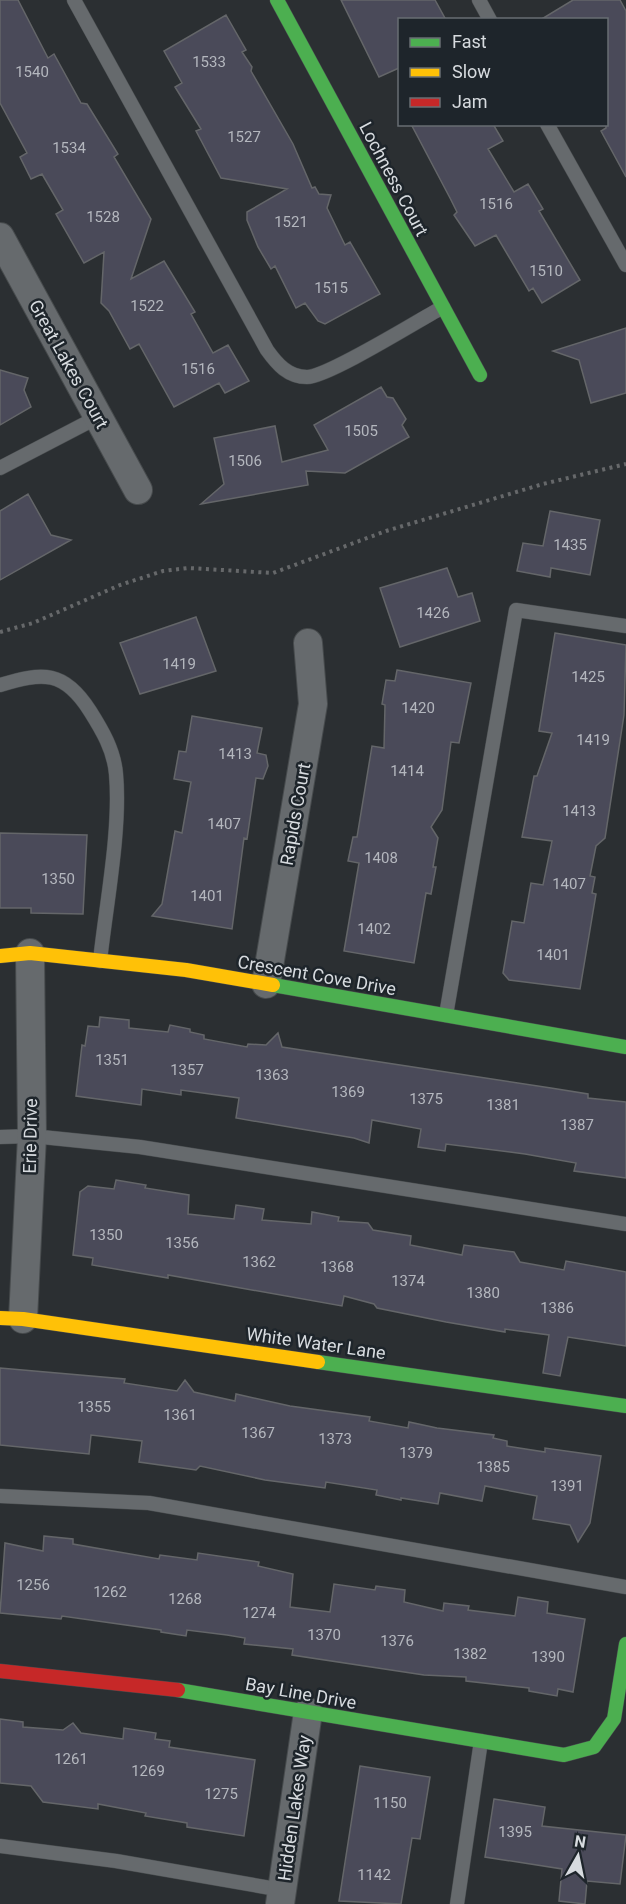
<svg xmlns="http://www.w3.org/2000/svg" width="626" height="1904" font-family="Roboto,sans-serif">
<rect width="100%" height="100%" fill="#2b2f32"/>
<!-- building -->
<path fill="#4a4a59" stroke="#646669" stroke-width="1.5" d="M0 0H18L48 58 54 54 81 103 87 104 118 154 114 157 151 219 131 279 164 261 195 312 191 314 213 353 228 345 249 381 225 393 219 383 174 407 139 344 130 349 109 311 101 303 104 252 84 263 56 214 63 210 42 174 31 179 20 157 27 153 0 103Z
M341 0H435L446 20H399V68L379 77Z
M573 0H620L626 11V177L601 131 606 128V20H540Z
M226 15 246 50 242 52 252 67 251 71 293 144 312 188 315 187 319 194 331 195 327 208 345 245 350 242 380 294 325 324 318 321 305 303 296 308 275 266 271 269 258 247 247 220V212L287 189 221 178 196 131 201 129 175 87 182 83 164 51Z
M411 124H493L503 141 488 149 514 192 528 184 543 209 539 211 580 280 542 303 533 288 529 291 496 235 475 246 454 215 457 212 450 198Z
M626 328V393L591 403 579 360 553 351Z
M0 370 28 378 24 390 31 407 0 425Z
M381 387 387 397 393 398 406 419 402 425 409 437 345 473 306 471 308 485 201 504 224 484 214 438 275 426 282 462 328 450 314 425Z
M28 494 51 535 71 540 0 580V511Z
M550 511 600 520 590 575 551 568 550 577 517 571 523 543 543 546Z
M447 568 458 597 472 593 480 621 400 647 380 588Z
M196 617 216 671 140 694 120 643Z
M555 633 626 645 624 715 605 838 596 846 590 876 595 877 592 893 596 894 580 989 509 980 503 973 512 921 524 923 531 883 543 885 552 841 522 837 534 776H537L552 733 539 731Z
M397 670 471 683 459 743 451 742 442 810 431 827 438 838 433 867H436L431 894 426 893 414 963 344 951 359 863 348 861 353 837H357L372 746 384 748 385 705 382 704 386 680 395 681Z
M192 716 262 728 257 753 266 755 268 766 263 779 256 778 247 839 244 838 232 929 152 916 162 904 175 831 182 833 191 782 174 779 179 751 186 752Z
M0 833 87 835 83 914 31 913V908H0Z
M100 1017 129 1020V1028L168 1032 170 1025 190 1029V1032L204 1035V1039L247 1047 248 1044 266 1045 278 1033 282 1047 551 1088 588 1094V1098L626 1102V1178L574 1171 576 1163 525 1154 446 1144 445 1151 418 1147 421 1129 372 1120 369 1143 354 1138 236 1118 239 1098 181 1090V1095L142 1089 141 1105 76 1096 82 1045 85 1046 88 1026 99 1027Z
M116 1180 146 1185 145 1188 189 1195 188 1214 234 1219 236 1205 264 1209 262 1220 311 1224 312 1212 339 1217 338 1221 368 1223 373 1230 411 1236 410 1245 462 1255 464 1245 514 1252 520 1262 564 1270 566 1261 626 1272V1346L568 1337 560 1376 543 1373 549 1335 505 1329V1332L446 1322 377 1308 374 1304 344 1296 342 1306 168 1275V1278L92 1265 93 1258 73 1255 80 1192 88 1186 114 1189Z
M0 1368 125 1379 124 1383 177 1391 185 1380 194 1392 235 1401 236 1394 290 1406 370 1417 369 1421 408 1428 409 1422 437 1428 494 1435 493 1438 507 1441V1446L545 1452V1448L601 1456 590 1523 578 1542 570 1525 533 1519 537 1496 485 1486 482 1501 440 1493 438 1504 401 1498V1500L376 1495 377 1490 326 1482 325 1488 265 1480 200 1466 196 1470 139 1462 142 1441 91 1435 89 1454 0 1445Z
M44 1536 73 1539V1544L159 1559 160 1555 197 1560 198 1553 259 1562 258 1566 293 1574 290 1607 330 1612 334 1584 375 1590 376 1586 405 1590 404 1602 443 1611 444 1603 469 1606 468 1610 515 1616 518 1597 548 1602 547 1613 585 1619 573 1692 558 1689 557 1696 529 1691V1688L466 1681V1677L424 1675 292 1655 293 1649 244 1644 245 1638 227 1635 187 1630 186 1636 161 1632V1630L62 1616 61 1619 0 1613 5 1543 43 1551Z
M0 1719 23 1722V1727L63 1730 73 1723 81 1733 123 1739 124 1728 156 1733 155 1739 170 1741 169 1747 255 1760 244 1836 187 1827V1823L145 1816 146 1813 98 1804V1809L43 1802 31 1786 0 1783Z
M360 1766 430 1777 420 1839 412 1838 401 1904 339 1901Z
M494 1799 545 1807 542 1826 626 1835 620 1884 587 1881 585 1904 559 1901 562 1869 485 1857Z"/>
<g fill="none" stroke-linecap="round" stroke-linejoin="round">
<!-- lane casing -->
<g stroke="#474b4d" stroke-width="15">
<path id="lane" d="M74 0 267 350C277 364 288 377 307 377 328 377 419 320 443 307
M479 0 490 20
M547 124 626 265
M0 468 98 417
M0 685C43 672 64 670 90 711 102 730 114 750 116 774 121 829 106 905 100 961
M446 1015 516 610 626 626
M0 1137 32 1136 140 1147 626 1224
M0 1496 149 1503 626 1587
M0 1846 116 1861 282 1890
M457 1904 481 1741"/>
</g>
<!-- street casing -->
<g stroke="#474b4d" stroke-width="30">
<path id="street" d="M0 237 138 490
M266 984 313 704 308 643
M23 1319 32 1136 30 953
M280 1904 308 1712"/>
</g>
<!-- fast casing -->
<g stroke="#474b4d" stroke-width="15">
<path id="fast" d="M277 0 480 375
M273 985 626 1047
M318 1362 626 1406
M178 1690 564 1755 594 1747 614 1719 626 1644"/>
</g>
<!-- slow casing -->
<g stroke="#474b4d" stroke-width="15">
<path id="slow" d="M0 956 30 953 186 970 273 985
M0 1318 23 1319 318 1362"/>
</g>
<!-- jam casing -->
<g stroke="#474b4d" stroke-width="15">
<path id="jam" d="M0 1671 178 1690"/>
</g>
<!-- path -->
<path stroke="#66686a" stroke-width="4" stroke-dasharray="3 4.5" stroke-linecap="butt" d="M0 632 33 623 120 585 163 571 188 568 273 573 386 531 543 484 626 464"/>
<!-- lane -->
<use href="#lane" stroke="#666a6d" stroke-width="14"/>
<!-- street -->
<use href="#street" stroke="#666a6d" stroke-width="28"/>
<!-- fast -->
<use href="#fast" stroke="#4caf50" stroke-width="14"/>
<!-- slow -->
<use href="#slow" stroke="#ffc107" stroke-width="14"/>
<!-- jam -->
<use href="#jam" stroke="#c62828" stroke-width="14"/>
</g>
<g text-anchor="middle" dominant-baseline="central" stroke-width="5" stroke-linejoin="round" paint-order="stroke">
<!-- number labels -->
<g font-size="15" fill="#b4b7be">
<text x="209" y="62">1533</text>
<text x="32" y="72">1540</text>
<text x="244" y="137">1527</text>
<text x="69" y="148">1534</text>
<text x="496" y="204">1516</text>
<text x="103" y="217">1528</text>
<text x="291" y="222">1521</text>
<text x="546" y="271">1510</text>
<text x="331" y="288">1515</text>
<text x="147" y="306">1522</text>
<text x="198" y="369">1516</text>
<text x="361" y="431">1505</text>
<text x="245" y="461">1506</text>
<text x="570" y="545">1435</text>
<text x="433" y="613">1426</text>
<text x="179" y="664">1419</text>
<text x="588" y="677">1425</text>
<text x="418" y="708">1420</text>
<text x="593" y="740">1419</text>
<text x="235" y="754">1413</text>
<text x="407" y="771">1414</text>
<text x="579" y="811">1413</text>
<text x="224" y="824">1407</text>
<text x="381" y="858">1408</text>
<text x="58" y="879">1350</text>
<text x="569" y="884">1407</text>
<text x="207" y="896">1401</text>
<text x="374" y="929">1402</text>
<text x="553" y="955">1401</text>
<text x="112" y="1060">1351</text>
<text x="187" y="1070">1357</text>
<text x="272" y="1075">1363</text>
<text x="348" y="1092">1369</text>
<text x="426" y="1099">1375</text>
<text x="503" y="1105">1381</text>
<text x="577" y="1125">1387</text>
<text x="106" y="1235">1350</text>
<text x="182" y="1243">1356</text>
<text x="259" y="1262">1362</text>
<text x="337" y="1267">1368</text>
<text x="408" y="1281">1374</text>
<text x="483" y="1293">1380</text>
<text x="557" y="1308">1386</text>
<text x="94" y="1407">1355</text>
<text x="180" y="1415">1361</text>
<text x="258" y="1433">1367</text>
<text x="335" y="1439">1373</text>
<text x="416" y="1453">1379</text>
<text x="493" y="1467">1385</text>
<text x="567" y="1486">1391</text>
<text x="33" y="1585">1256</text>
<text x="110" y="1592">1262</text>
<text x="185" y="1599">1268</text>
<text x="259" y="1613">1274</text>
<text x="324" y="1635">1370</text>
<text x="397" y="1641">1376</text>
<text x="470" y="1654">1382</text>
<text x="548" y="1657">1390</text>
<text x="71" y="1759">1261</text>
<text x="148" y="1771">1269</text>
<text x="221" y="1794">1275</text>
<text x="390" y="1803">1150</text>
<text x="515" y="1832">1395</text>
<text x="374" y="1875">1142</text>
</g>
<!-- street labels -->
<g font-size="18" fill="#d7dbdf" stroke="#1e252b">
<text transform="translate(394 179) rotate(62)">Lochness Court</text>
<text transform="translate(69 364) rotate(61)">Great Lakes Court</text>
<text transform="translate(295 814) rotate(-80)">Rapids Court</text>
<text transform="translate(317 975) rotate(10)">Crescent Cove Drive</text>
<text transform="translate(30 1136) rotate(-89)">Erie Drive</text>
<text transform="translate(316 1343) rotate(8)">White Water Lane</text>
<text transform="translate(301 1693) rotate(10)">Bay Line Drive</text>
<text transform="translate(294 1808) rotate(-82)">Hidden Lakes Way</text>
</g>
</g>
<!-- legend -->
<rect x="398" y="18" width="210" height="108" fill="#1e252b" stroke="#686e73" stroke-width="1.5"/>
<rect x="410" y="38" width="30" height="9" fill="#4caf50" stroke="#686e73" stroke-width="1.5"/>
<text x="452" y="48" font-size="18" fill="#d7dbdf">Fast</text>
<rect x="410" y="68" width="30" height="9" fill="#ffc107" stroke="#686e73" stroke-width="1.5"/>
<text x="452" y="78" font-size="18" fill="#d7dbdf">Slow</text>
<rect x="410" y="98" width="30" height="9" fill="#c62828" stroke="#686e73" stroke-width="1.5"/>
<text x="452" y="108" font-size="18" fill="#d7dbdf">Jam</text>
<!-- north arrow -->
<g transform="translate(578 1856) rotate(9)" stroke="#1e252b" stroke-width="4.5" paint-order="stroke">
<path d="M0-4.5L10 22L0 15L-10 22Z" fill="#d7dbdf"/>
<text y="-9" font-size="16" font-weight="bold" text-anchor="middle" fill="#d7dbdf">N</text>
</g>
</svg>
